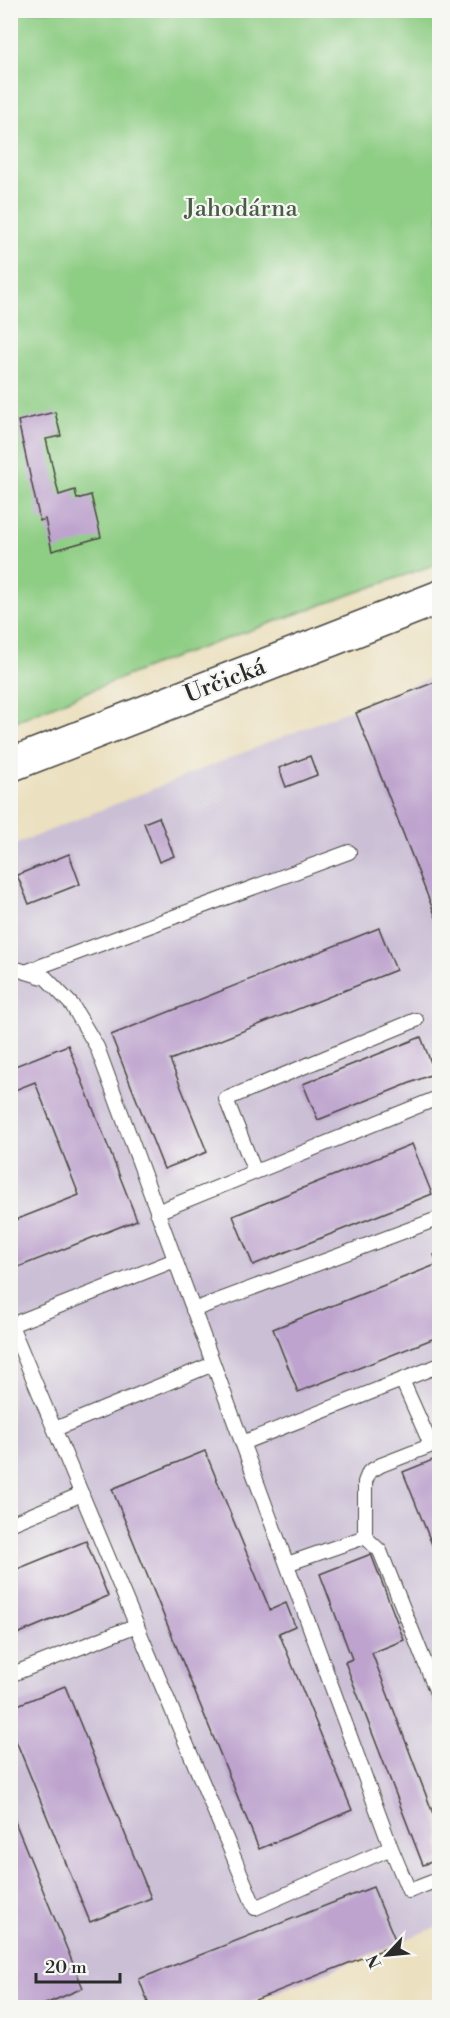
<svg xmlns="http://www.w3.org/2000/svg" width="450" height="2018" font-family="'Libre Bodoni',serif">
<rect width="100%" height="100%" fill="#f6f6f2"/>
<filter id="ink" filterUnits="userSpaceOnUse"><feTurbulence type="fractalNoise" baseFrequency=".0167" numOctaves="2"/><feDisplacementMap in="SourceGraphic" scale="12" xChannelSelector="R" yChannelSelector="G"/><feConvolveMatrix kernelMatrix="1 2 1 2 8 2 1 2 1" color-interpolation-filters="sRGB"/></filter>
<filter id="wash" filterUnits="userSpaceOnUse"><feTurbulence type="fractalNoise" baseFrequency=".008" numOctaves="4" result="noise"/><feDisplacementMap in="SourceGraphic" scale="24" xChannelSelector="R" yChannelSelector="G"/><feGaussianBlur stdDeviation="1.35" result="paint"/><feColorMatrix in="noise" values="0 0 0 0 0 0 0 0 0 0 0 0 0 0 0 0 0 1.4 0 .05"/><feComposite in="paint" operator="in"/></filter>
<g filter="url(#wash)">
<rect width="100%" height="100%" fill="#ebe0bf"/>
<!-- industrial -->
<path fill="#cbbfd5" d="M439 674V1926L235 2007 11 2008V846Z"/>
<!-- green -->
<path fill="#8ecd84" stroke="#5c7c58" stroke-width="1.5" d="M11 11H439V563L156 664 11 723Z"/>
<g id="blocks">
<!-- building -->
<path fill="#bda3cd" d="M55 412 61 436 46 439 59 495 75 490 77 499 91 495 101 537 52 551 45 519 40 521 18 421Z
M440 680V925H439L356 713Z
M310 756 317 775 286 787 279 768Z
M159 817 174 856 159 862 144 823Z
M69 854 80 884 29 904 17 875Z
M379 928 396 970 170 1060 207 1152 164 1169 111 1035Z
M421 1037 435 1073 318 1120 303 1084Z
M68 1045 137 1220 11 1270 10 1222 79 1195 35 1082 10 1092V1068Z
M412 1144 432 1194 253 1265 233 1216Z
M440 1253V1336L298 1392 273 1329 438 1264 434 1255Z
M205 1451 270 1610 286 1603 295 1626 279 1633 352 1810 259 1849 112 1489Z
M440 1457V1561L439 1562 403 1472Z
M86 1541 108 1596 10 1637V1572Z
M371 1554 404 1640 372 1653 440 1832V1859L423 1865 345 1662 352 1659 320 1574Z
M65 1686 151 1898 90 1922 10 1726V1708Z
M11 1812 83 1988 36 2008H10Z
M373 1887 397 1944 235 2008H150L139 1979Z"/>
</g>
</g>
<g filter="url(#ink)">
<use href="#blocks" fill-opacity="0" stroke="#484641" stroke-width="1.5"/>
<g fill="none" stroke-linecap="round" stroke-linejoin="round">
<!-- lane casing -->
<g stroke="#484641" stroke-width="16">
<path id="lane" d="M10 967 46 978 72 1005 97 1047 391 1848 255 1908 10 1323
M25 972 349 852
M255 1172 226 1099 416 1020
M157 1212 440 1097
M193 1310 440 1218
M11 1325 175 1260
M402 1380 431 1445
M55 1429 213 1364
M242 1443 440 1365
M10 1524 82 1494
M365 1537V1482L369 1472 381 1465 440 1442
M287 1564 365 1537 380 1551 440 1700
M10 1675 137 1625
M391 1848 409 1891 440 1879"/>
</g>
<!-- secondary casing -->
<g stroke="#484641" stroke-width="36">
<path id="secondary" d="M10 765 440 597"/>
</g>
<!-- lane -->
<use href="#lane" stroke="#fff" stroke-width="14"/>
<!-- secondary -->
<use href="#secondary" stroke="#fff" stroke-width="33"/>
</g>
</g>
<g text-anchor="middle" dominant-baseline="central" stroke-width="4.5" stroke-linejoin="round" paint-order="stroke">
<!-- park labels -->
<g font-size="24" fill="#495c46" stroke="#f6f6f2">
<text x="241" y="209">Jahodárna</text>
</g>
<!-- street labels -->
<g font-size="24" fill="#2b2b2b" stroke="#f6f6f2">
<text transform="translate(225 681) rotate(-21)">Určická</text>
</g>
</g>
<!-- margin -->
<rect width="450" height="2018" fill="none" stroke="#f6f6f2" stroke-width="36"/>
<!-- north arrow -->
<g transform="translate(387 1955) rotate(244)" stroke="#f6f6f2" stroke-width="4.5" paint-order="stroke">
<path d="M0-4.5L10 22L0 15L-10 22Z" fill="#2b2b2b"/>
<text y="-9" font-size="16" font-weight="bold" text-anchor="middle" fill="#2b2b2b">N</text>
</g>
<!-- scale -->
<path d="M36 1973v9h84v-9" fill="none" stroke="#2b2b2b" stroke-width="3"/>
<text x="45" y="1973" font-size="18" fill="#2b2b2b" stroke="#f6f6f2" stroke-width="4.5" paint-order="stroke">20 m</text>
</svg>
